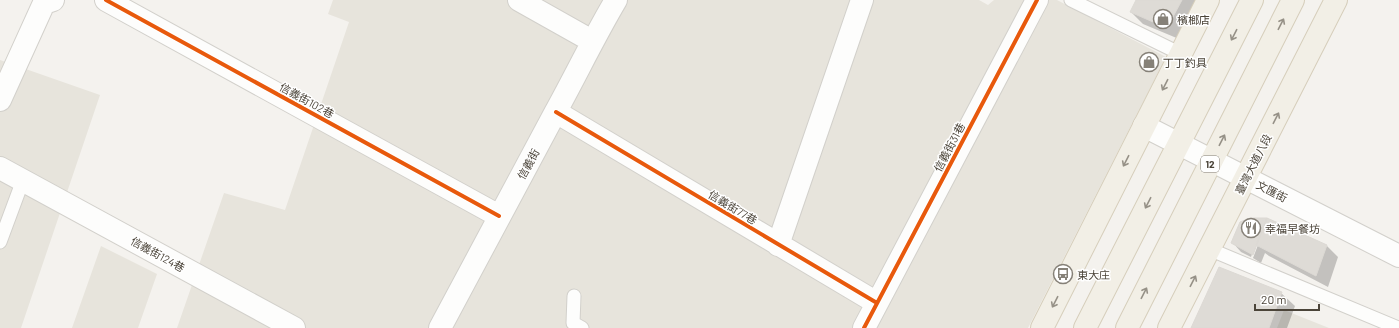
<svg xmlns="http://www.w3.org/2000/svg" width="1399" height="328" font-family="Barlow,'Noto Sans TC',sans-serif">
<rect width="100%" height="100%" fill="#f4f2ee"/>
<!-- residential -->
<path fill="#e7e4dc" d="M333 0H979L988 5 994 0H1057L1166 57 1028 328H177L224 193 285 210 349 22 328 14Z
M0 60 100 95 21 328H0Z
M101 246 157 274 138 328H72Z
M1284 310 1329 328H1277Z"/>
<!-- shadow -->
<path fill="#0003" d="M1137 0H1200L1179 39 1143 24 1131 12Z
M1267 219 1327 246 1338 257 1328 287 1269 256 1265 253 1261 263 1253 258 1258 245 1256 243 1251 257 1241 252 1233 243Z
M1281 293 1295 306 1287 328H1192Z"/>
<!-- building -->
<path fill="#dedbd6" stroke="#dcd9d4" d="M1136 0H1182L1167 28 1130 12Z
M1250 218H1267L1253 255 1231 243 1240 222Z
M1267 218 1327 245 1316 276 1256 245Z
M1219 267 1282 292 1269 328H1191Z"/>
<g fill="none" stroke-linecap="round" stroke-linejoin="round">
<!-- service casing -->
<g stroke="#d2d0cb" stroke-width="15">
<path id="service" d="M1071 0 1181 54
M0 242 23 180
M1209 249 1398 328
M574 296 573 323 582 328"/>
</g>
<!-- minor casing -->
<g stroke="#d2d0cb" stroke-width="24">
<path id="minor" d="M106 0 499 216
M519 0 592 41
M0 100 44 3 53 0
M556 112 877 303
M1144 126 1399 256
M0 168 294 328
M778 245 862 0
M440 328C478 256 517 185 555 113 576 75 594 37 616 0
M864 328 1037 0"/>
</g>
<!-- primary casing -->
<g stroke="#d6cebb" stroke-width="24">
<path id="primary" d="M1042 328 1208 0
M1085 328 1252 0
M1127 328 1293 0
M1169 328 1336 0"/>
</g>
<!-- service -->
<use href="#service" stroke="#fdfdfc" stroke-width="13"/>
<!-- minor -->
<use href="#minor" stroke="#fdfdfc" stroke-width="22"/>
<!-- primary -->
<use href="#primary" stroke="#f2efe6" stroke-width="22"/>
<!-- cycleway casing -->
<g stroke="#fff" stroke-width="6">
<path id="cycleway" d="M106 0 499 216
M556 112 877 303
M864 328 1037 0"/>
</g>
<!-- cycleway -->
<use href="#cycleway" stroke="#e8590c" stroke-width="4"/>
</g>
<!-- one-way arrows -->
<defs><path id="oneway-shaft" d="M-6 0H5M1.5-3L5.5 0L1.5 3" fill="none" stroke-width="1.6" stroke-linecap="round" stroke-linejoin="round"/></defs>
<g stroke="#969187">
<use href="#oneway-shaft" transform="translate(1281 24) rotate(-63)"/>
<use href="#oneway-shaft" transform="translate(1234 35) rotate(117)"/>
<use href="#oneway-shaft" transform="translate(1165 85) rotate(117)"/>
<use href="#oneway-shaft" transform="translate(1276 118) rotate(-63)"/>
<use href="#oneway-shaft" transform="translate(1222 140) rotate(-63)"/>
<use href="#oneway-shaft" transform="translate(1126 161) rotate(117)"/>
<use href="#oneway-shaft" transform="translate(1148 203) rotate(117)"/>
<use href="#oneway-shaft" transform="translate(1193 281) rotate(-63)"/>
<use href="#oneway-shaft" transform="translate(1144 293) rotate(-63)"/>
<use href="#oneway-shaft" transform="translate(1055 302) rotate(117)"/>
</g>
<!-- icons -->
<defs>
<g id="shop-ring" transform="scale(1)"><circle r="9.5" fill="#fff" stroke="#868178" stroke-width="1.5"/><path d="M-5-2.5h2.3a2.7 3.5 0 0 1 5.4 0H5L5.5 6h-11ZM-1.5-2.5h3a1.5 2.3 0 0 0-3 0Z" fill="#868178"/></g>
<g id="restaurant-ring" transform="scale(1)"><circle r="9.5" fill="#fff" stroke="#868178" stroke-width="1.5"/><path d="M-5-6h1v4h1v-4h1v4h1v-4h1v5L-1.5 .5V6h-2V.5L-5-1ZM5-6V6H3V1.5H1.5Q1.5-4 5-6Z" fill="#868178"/></g>
<g id="bus-ring" transform="scale(1)"><circle r="9.5" fill="#fff" stroke="#868178" stroke-width="1.5"/><path d="M-5-6H5V4H4V6H2V4H-2V6H-4V4H-5ZM-3.5-4V0h7V-4ZM-3.5 1.2v1.5H-2V1.2ZM2 1.2v1.5H3.5V1.2Z" fill="#868178"/></g>
</defs>
<g fill-rule="evenodd">
<use href="#shop-ring" x="1163" y="19"/>
<use href="#shop-ring" x="1149" y="62"/>
<use href="#restaurant-ring" x="1251" y="228"/>
<use href="#bus-ring" x="1063" y="274"/>
</g>
<g text-anchor="middle" dominant-baseline="central" stroke-width="3" stroke-linejoin="round" paint-order="stroke">
<!-- shield labels -->
<rect fill="#fff" stroke="#817c74" stroke-width="1" x="1201" y="156" width="18" height="16" rx="3"/>
<g font-size="10" font-weight="bold" fill="#4b4439">
<text x="1210" y="164">12</text>
</g>
<!-- poi labels -->
<g font-size="11" fill="#4b4439" stroke="#fff" text-anchor="start">
<text x="1177" y="19">檳榔店</text>
<text x="1163" y="62">丁丁釣具</text>
<text x="1265" y="228">幸福早餐坊</text>
<text x="1077" y="274">東大庄</text>
</g>
<!-- street labels -->
<g font-size="11" fill="#4b4439" stroke="#fff">
<text transform="translate(307 100) rotate(29)">信義街102巷</text>
<text transform="translate(949 147) rotate(-62)">信義街31巷</text>
<text transform="translate(528 164) rotate(-61)">信義街</text>
<text transform="translate(1253 164) rotate(-63)">臺灣大道八段</text>
<text transform="translate(1272 191) rotate(27)">文匯街</text>
<text transform="translate(733 207) rotate(31)">信義街77巷</text>
<text transform="translate(158 254) rotate(29)">信義街124巷</text>
</g>
</g>
<!-- scale -->
<path d="M1255 304v6h64v-6" fill="none" stroke="#4b4439" stroke-width="2"/>
<text x="1261" y="304" font-size="12" fill="#4b4439" stroke="#ffffff" stroke-width="3" paint-order="stroke">20 m</text>
</svg>
